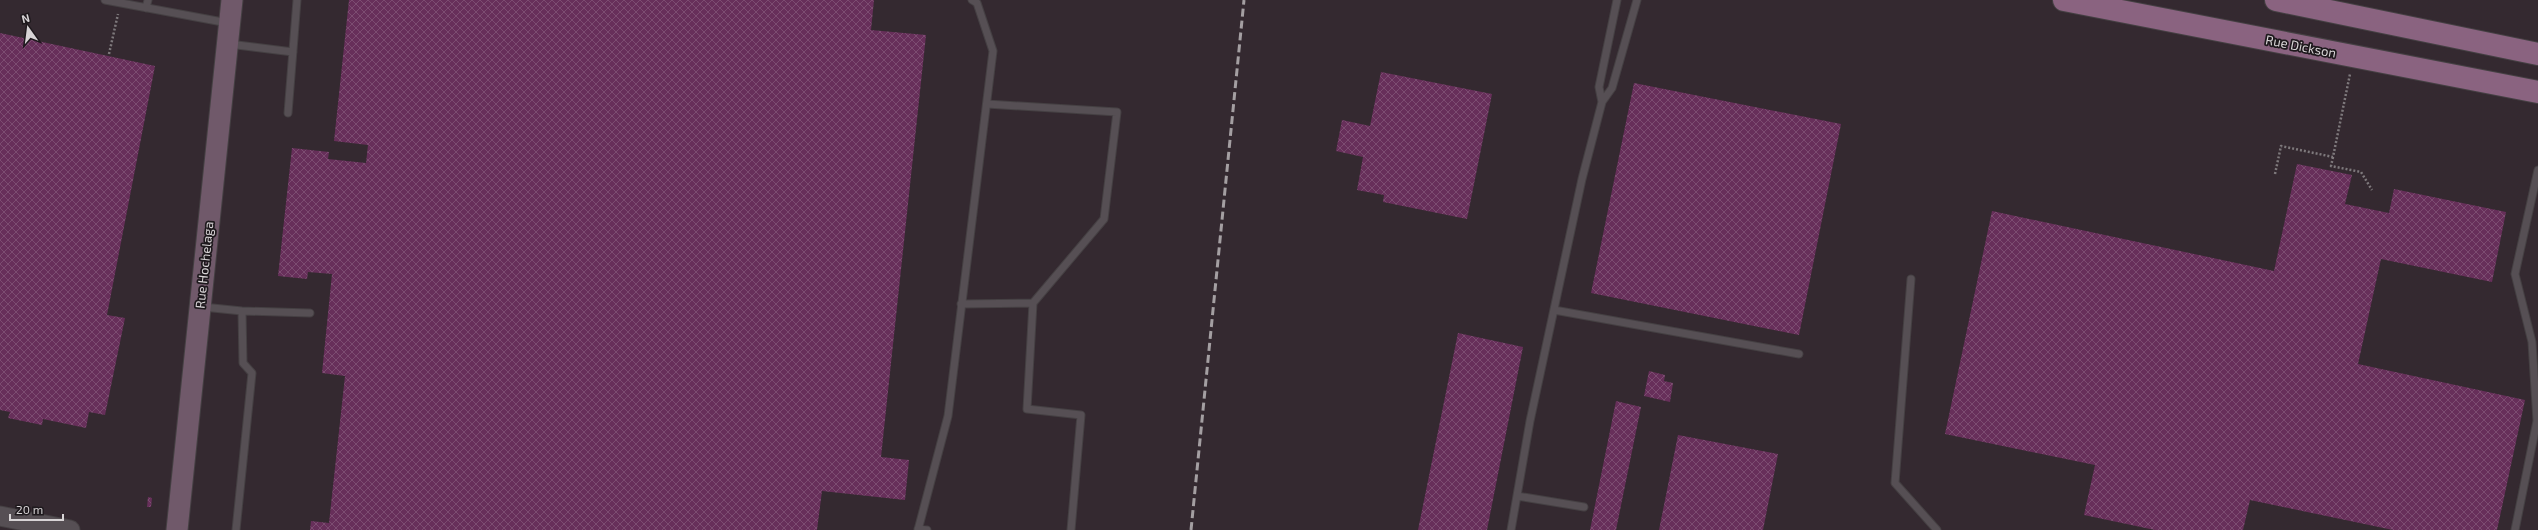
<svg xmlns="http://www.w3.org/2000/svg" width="2538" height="530" font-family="'Exo 2',sans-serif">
<defs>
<pattern id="building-cross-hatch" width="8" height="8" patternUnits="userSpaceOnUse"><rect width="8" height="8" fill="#672f5a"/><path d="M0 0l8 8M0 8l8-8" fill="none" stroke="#7c4c71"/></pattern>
</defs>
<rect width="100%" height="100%" fill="#282226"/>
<!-- built -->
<path fill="#342930" d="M0 0H2538V530H0Z"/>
<!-- building -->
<path fill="url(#building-cross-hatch)" d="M349 0H874L871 30 926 35 881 457 909 460 905 500 822 491 817 530H310L311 521 329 523 345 376 322 373 332 274 308 272 307 279 278 276 292 148 329 152 328 159 366 163 368 145 334 141Z
M0 33 155 66 107 315 125 318 105 415 89 412 86 428 43 419 42 425 8 418 10 412 0 410Z
M1381 72 1492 94 1467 219 1383 202 1384 195 1357 190 1363 157 1336 151 1342 120 1370 126Z
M1634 83 1841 124 1799 335 1591 293Z
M2297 164 2352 175 2345 204 2389 213 2394 189 2506 212 2492 282 2381 259 2358 364 2525 400 2497 530H2393L2250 500 2243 530H2155L2084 515 2095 465 1945 434 1992 211 2274 271Z
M1458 333 1523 347 1487 530H1418Z
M1649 371 1665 375 1664 381 1673 383 1670 402 1644 396Z
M1616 401 1641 407 1616 530H1590Z
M1678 435 1778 454 1763 530H1659Z
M148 497 152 498 151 507H147Z"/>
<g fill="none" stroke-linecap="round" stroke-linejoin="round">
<!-- service casing -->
<g stroke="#454043" stroke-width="9">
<path id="service" d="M105 0 228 23
M146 8 148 0
M229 44 293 52
M1602 102 1599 87 1617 0
M987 104 1117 112 1104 219 1033 303 1027 409 1081 415 1071 530
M288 113 297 0
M1911 279 1895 483 1937 530
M961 304 1033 303
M203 307 242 311 310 313
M1554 310 1799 354
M1517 496 1584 507
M918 529 927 530
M236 530 252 373 243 363 242 311
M918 530 948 416 993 51 977 3 972 0
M1511 530 1530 421 1582 179 1602 102 1612 88 1637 0
M2515 530 2537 421 2532 342 2515 274 2538 170"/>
</g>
<!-- tertiary casing -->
<g stroke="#454043" stroke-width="21">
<path id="tertiary" d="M0 516 70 530"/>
</g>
<!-- secondary casing -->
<g stroke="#454043" stroke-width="23">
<path id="secondary" d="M177 530 232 0"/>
</g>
<!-- primary casing -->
<g stroke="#454043" stroke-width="24">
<path id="primary" d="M2064 0 2538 92
M2276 0 2538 54"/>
</g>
<!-- path -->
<path stroke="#7e797c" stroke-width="2.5" stroke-dasharray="2 2" stroke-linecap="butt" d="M109 54 118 14
M2333 157 2331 166 2361 172 2372 190
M2275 174 2281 146 2333 157 2350 74"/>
<!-- service -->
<use href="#service" stroke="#564f54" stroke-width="7"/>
<!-- tertiary -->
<use href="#tertiary" stroke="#564f54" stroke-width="19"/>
<!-- secondary -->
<use href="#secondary" stroke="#70596a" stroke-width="21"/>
<!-- primary -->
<use href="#primary" stroke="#8a6380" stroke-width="22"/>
<!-- rail -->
<path stroke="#a49fa2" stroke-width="3" stroke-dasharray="8 4" stroke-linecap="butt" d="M1191 530 1244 0"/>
</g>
<g text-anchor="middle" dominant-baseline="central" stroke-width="3.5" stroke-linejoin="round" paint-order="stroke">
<!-- street labels -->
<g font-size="13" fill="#d8d4d6" stroke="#1e191d">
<text transform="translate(2301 46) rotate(11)">Rue Dickson</text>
<text transform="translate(204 265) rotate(-84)">Rue Hochelaga</text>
</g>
</g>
<!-- north arrow -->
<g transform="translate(28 28) rotate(346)" stroke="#1e191d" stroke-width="3" paint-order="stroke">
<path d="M0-3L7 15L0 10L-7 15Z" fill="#d8d4d6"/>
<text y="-6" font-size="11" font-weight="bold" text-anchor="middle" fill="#d8d4d6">N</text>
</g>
<!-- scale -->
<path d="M10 514v6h53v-6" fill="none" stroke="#d8d4d6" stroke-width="2"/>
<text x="16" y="514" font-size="12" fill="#d8d4d6" stroke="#1e191d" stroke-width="3" paint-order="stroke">20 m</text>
</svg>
